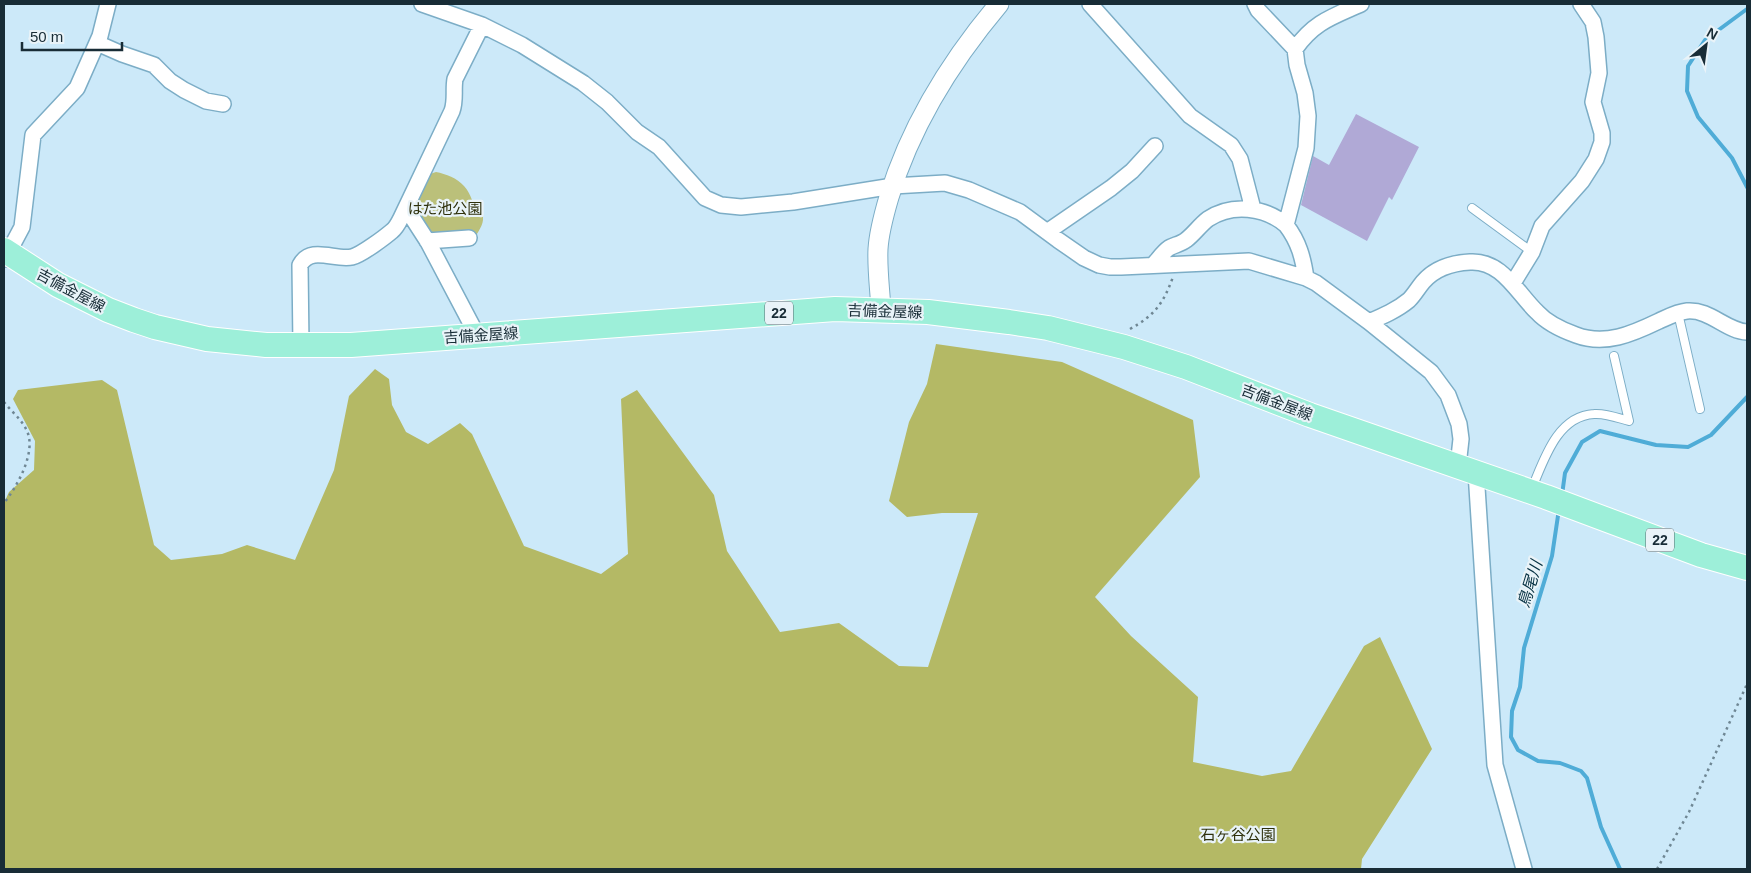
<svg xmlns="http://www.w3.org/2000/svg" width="1751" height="873" font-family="Helvetica,'Noto Sans JP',sans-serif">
<rect width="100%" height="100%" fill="#cce9f9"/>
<!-- green -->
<path fill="#bbc07a" d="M436 172C446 174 457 178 464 186 468 190 470 195 472 200 477 206 484 211 483 220 482 228 476 234 473 241L434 245 414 211 413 202 430 174Z"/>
<!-- forest -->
<path fill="#b4b965" d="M936 344 1062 362 1193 420 1200 477 1095 597 1131 636 1198 697 1193 762 1262 776 1291 771 1364 646 1380 637 1432 749 1362 859 1361 869H4V503L9 492 34 470 35 441 13 399 18 390 102 380 117 390 154 545 171 560 222 554 247 545 295 560 334 470 349 396 375 369 389 379 392 405 406 432 428 444 460 423 472 434 524 546 601 574 628 554 621 399 637 390 714 495 727 551 780 632 839 623 899 666 928 667 978 513H942L907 517 889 501 909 422 927 384Z"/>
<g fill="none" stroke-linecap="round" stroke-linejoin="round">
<!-- stream -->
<path stroke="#4facd7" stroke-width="4" d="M1747 9 1705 40 1688 66 1687 91 1698 117 1732 158 1747 187
M1562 495 1565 473 1582 442 1600 431 1656 445 1688 447 1711 435 1747 397
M1559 509 1552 556 1524 648 1520 687 1512 711 1511 737 1518 750 1538 761 1560 763 1581 771 1587 778 1601 827 1620 869"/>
</g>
<!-- building -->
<path fill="#b0a9d6" d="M1356 114 1419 147 1392 200 1389 197 1367 241 1301 205 1313 156 1329 165Z"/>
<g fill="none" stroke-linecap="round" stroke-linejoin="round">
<!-- service casing -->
<g stroke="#7cadc6" stroke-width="10">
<path id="service" d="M1472 208 1532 252
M1678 313 1700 409
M1532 488C1544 460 1557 416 1594 414 1606 413 1618 418 1629 421L1614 356"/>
</g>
<!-- minor casing -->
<g stroke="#7cadc6" stroke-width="18">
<path id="minor" d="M422 4 482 25 522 45 583 83 607 102 637 132 659 147 705 198 721 205 741 207 793 202 893 186 945 183 969 190 1020 212 1058 240 1084 258 1099 265 1110 267H1121L1249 261 1306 278 1316 283 1369 322 1431 372 1448 395 1459 424 1461 439 1458 466
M1090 4 1190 116 1231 145 1240 159 1253 209
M1255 4 1258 10 1295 49 1297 65 1305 93 1308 116 1306 148 1286 225C1299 242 1303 258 1306 278
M97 43 122 54 154 65 170 81 184 90 206 101 223 104
M1295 49C1314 22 1332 17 1361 4
M406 208 428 242 477 335
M1047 232 1111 188 1132 171 1155 146
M427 241 469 238
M5 259 22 227 33 135 77 88 100 36 108 4
M1153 265C1158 260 1163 252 1169 248 1174 245 1181 244 1186 240 1194 234 1200 225 1208 219 1232 203 1265 207 1286 225
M1513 283 1532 252 1542 226 1582 181 1596 159 1602 142V133L1593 102 1599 73 1596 37 1593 22 1581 4
M1369 322C1383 316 1397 310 1409 300 1414 295 1418 288 1423 282 1435 268 1451 263 1470 262 1502 260 1517 293 1537 312 1547 323 1562 330 1576 335 1605 346 1632 334 1659 321 1668 317 1677 312 1687 311 1710 309 1726 331 1747 332
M301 346 300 265C311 245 335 261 352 257 361 255 385 237 392 231 396 228 399 222 401 218L452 111C456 100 453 90 455 79L482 25
M1476 472 1495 765 1524 869"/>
</g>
<!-- tertiary casing -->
<g stroke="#7cadc6" stroke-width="21">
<path id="tertiary" d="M881 310C880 290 877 269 878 249 879 232 884 214 889 197 911 125 951 61 999 4"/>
</g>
<!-- primary casing -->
<g stroke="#fff" stroke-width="26">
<path id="primary" d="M4 250 58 285 108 310 134 320 155 327 207 339 266 345H351L835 309 928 312 1009 322 1048 328 1124 347 1186 367 1310 415 1546 497 1701 555 1747 568"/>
</g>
<!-- path -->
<path stroke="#6f8794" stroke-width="2.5" stroke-dasharray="2.5 4" stroke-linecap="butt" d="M1130 329C1155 315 1163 304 1173 277
M4 402C11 411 21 419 26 429 38 450 17 487 4 503
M1657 869 1689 812 1747 684"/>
<!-- service -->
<use href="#service" stroke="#fff" stroke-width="8"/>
<!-- minor -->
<use href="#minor" stroke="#fff" stroke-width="15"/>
<!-- tertiary -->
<use href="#tertiary" stroke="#fff" stroke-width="19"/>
<!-- primary -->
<use href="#primary" stroke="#9defd9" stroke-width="24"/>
</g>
<g text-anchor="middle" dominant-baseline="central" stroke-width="4.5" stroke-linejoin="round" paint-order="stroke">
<!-- shield labels -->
<g fill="#e9f3f8" stroke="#576870" stroke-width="1">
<rect x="765" y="301.5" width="28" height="23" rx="4"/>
<rect x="1646" y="528.5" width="28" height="23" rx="4"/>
</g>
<g font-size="14" font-weight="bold" fill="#182c36">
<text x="779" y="313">22</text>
<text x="1660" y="540">22</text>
</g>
<!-- park labels -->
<g font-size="15" fill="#2e300b" stroke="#e9f3f8">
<text x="445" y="208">はた池公園</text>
<text x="1238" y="834">石ヶ谷公園</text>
</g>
<!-- street labels -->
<g font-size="15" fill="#182c36" stroke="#e9f3f8">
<text transform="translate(71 290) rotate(28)">吉備金屋線</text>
<text transform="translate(885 311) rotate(2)">吉備金屋線</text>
<text transform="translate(481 335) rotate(-4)">吉備金屋線</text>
<text transform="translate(1277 402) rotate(21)">吉備金屋線</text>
</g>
<!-- water labels -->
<g font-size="16" font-style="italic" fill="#042f41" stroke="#e9f3f8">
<text transform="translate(1530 584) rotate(-73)">鳥尾川</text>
</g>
</g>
<!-- border -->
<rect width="1751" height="873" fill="none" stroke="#182c36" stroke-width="10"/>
<!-- north arrow -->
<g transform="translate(1706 45) rotate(29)" stroke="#e9f3f8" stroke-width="4" paint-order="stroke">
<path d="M0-4L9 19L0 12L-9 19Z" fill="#182c36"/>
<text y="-8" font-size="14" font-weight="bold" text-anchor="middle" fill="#182c36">N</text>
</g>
<!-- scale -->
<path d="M22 42v8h100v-8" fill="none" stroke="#182c36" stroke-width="2.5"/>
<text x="30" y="42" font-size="15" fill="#182c36" stroke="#e9f3f8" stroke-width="4" paint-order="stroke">50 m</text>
</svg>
